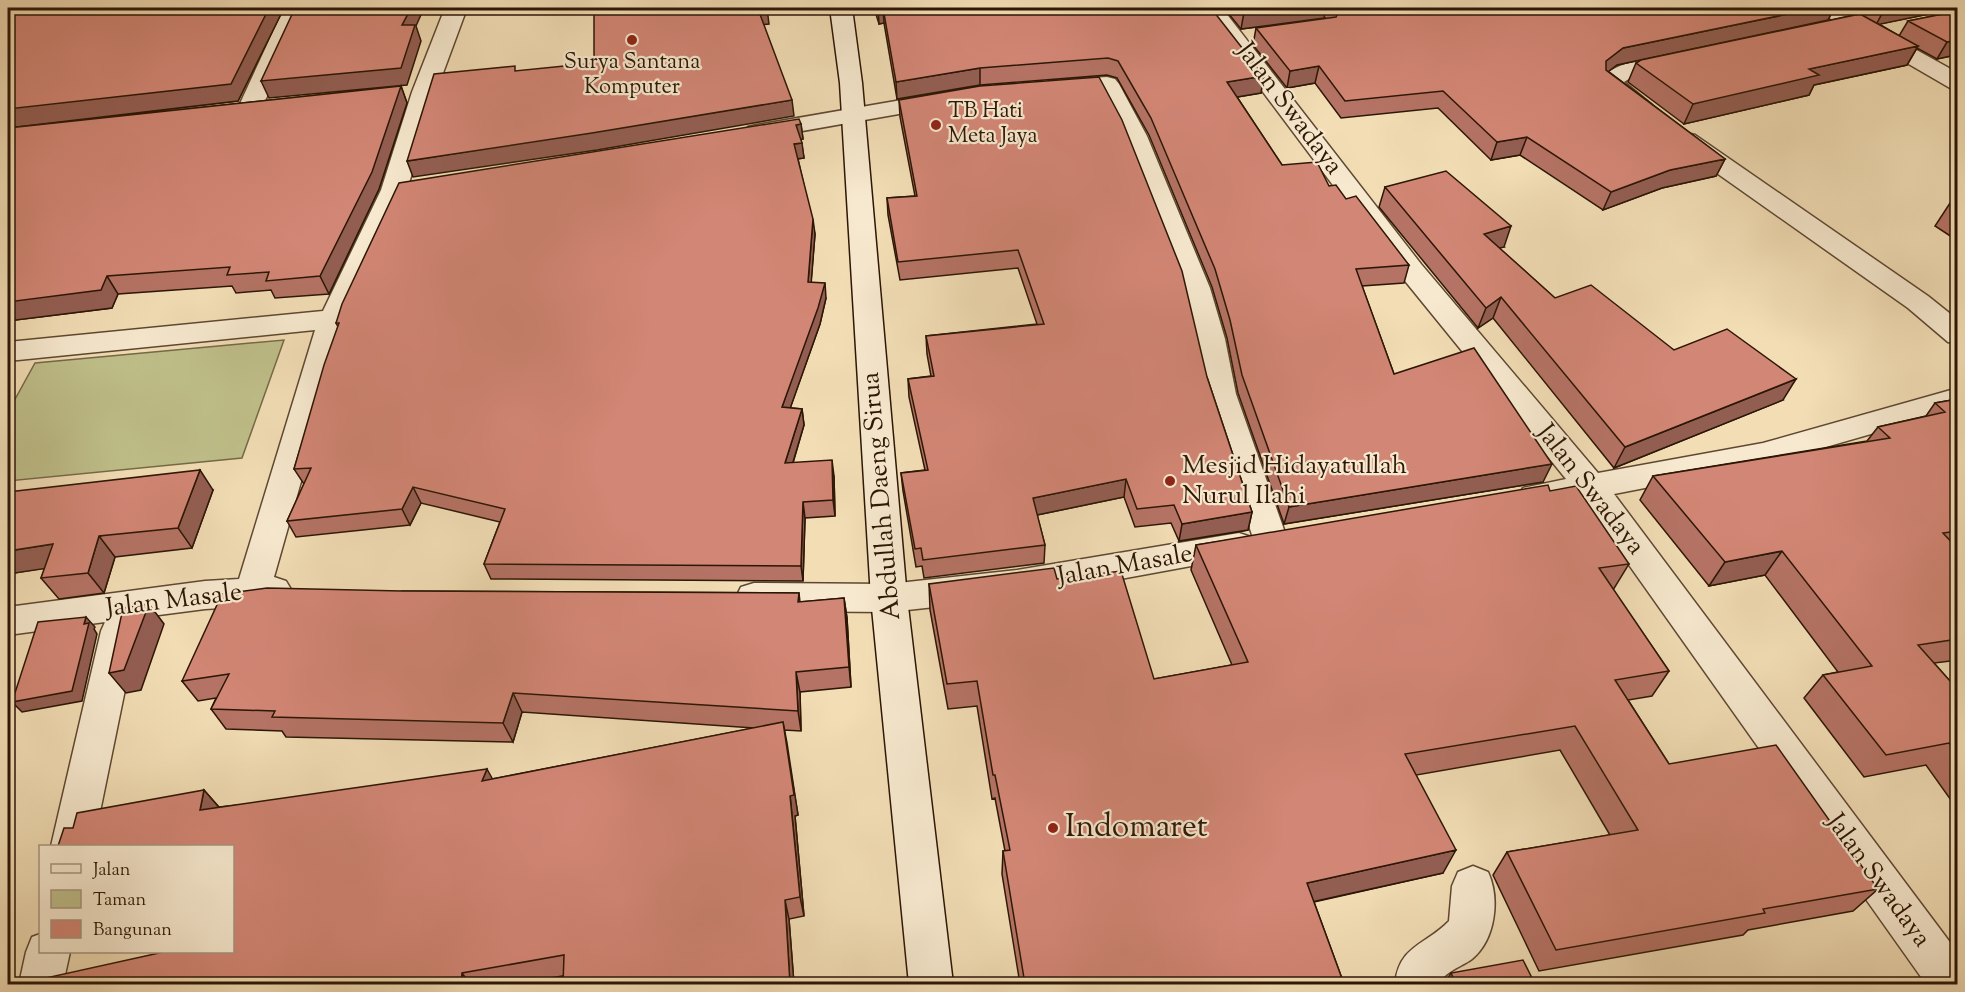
<svg xmlns="http://www.w3.org/2000/svg" width="1965" height="992" font-family="'Sorts Mill Goudy',serif">
<rect width="100%" height="100%" fill="#f2ddb5"/>
<filter id="stains"><feTurbulence type="fractalNoise" baseFrequency=".00333" numOctaves="4"/><feColorMatrix values="0 0 0 0 .2 0 0 0 0 .09 0 0 0 0 .02 0 0 0 .5 -.17"/></filter>
<radialGradient id="worn" r=".72"><stop offset=".6" stop-color="#630" stop-opacity="0"/><stop offset="1" stop-color="#630" stop-opacity=".3"/></radialGradient>
<!-- green -->
<path fill="#bfbf8a" stroke="#766a48" stroke-width="1.5" d="M284 340 242 458 8 481V412L35 363Z"/>
<g fill="none" stroke-linecap="round" stroke-linejoin="round">
<!-- street casing -->
<g stroke="#5e4831" stroke-width="3">
<path id="street" d="M284 8H306L261 110 257 115 249 117 241 115 237 110Z
M445 8H467L436 92 407 190 347 319 274 577 286 581 292 591 286 601 274 605 205 609 128 619 132 621 137 631 93 846H51L101 631 105 622 8 635V607L205 581 239 579 315 330 8 361V342L323 311 381 190 412 92Z
M1200 8H1222L1421 264 1598 473 1763 443 1958 388V409L1763 465 1614 494 1958 953V984H1926L1583 500 1535 509 1523 506 1518 497 1523 488 1566 479 1401 276Z
M1815 8H1841L1958 73V90L1950 88 1819 12Z
M1676 54 1684 56 1687 61 1684 66 1632 77 1624 82 1652 105 1648 110C1632 114 1611 99 1601 85V80C1614 60 1654 59 1676 54Z
M1107 77 1115 79 1119 84 1147 136 1210 288 1225 339 1236 394 1288 541 1283 550 1271 554 1259 550 1254 541 1206 394 1195 339 1182 288 1123 136 1099 91 1056 94 1048 92 1044 87 1048 82 1056 80Z
M942 93 950 95 954 100 950 105 757 139 748 137 745 132 748 127 757 125Z
M1686 133 1695 135 1928 296 1958 320V344L1948 342 1908 308 1677 145 1674 140 1677 135Z
M1239 533 1251 537 1256 546 1251 555 1017 598 889 612 754 611 741 607 736 597 741 587 754 583 889 584 1017 570Z
M1473 866 1488 872C1500 898 1496 939 1472 959 1461 967 1444 972 1439 984H1395C1399 945 1426 945 1449 921L1452 886 1458 872Z
M40 934V952H70L63 984H19L26 952 32 937Z"/>
</g>
<!-- secondary casing -->
<g stroke="#2c1605" stroke-width="3">
<path id="secondary" d="M830 8H852L862 83 907 598 953 984H909L871 598 840 83Z"/>
</g>
<!-- street -->
<use href="#street" fill="#f7e9cf" fill-rule="evenodd"/>
<!-- secondary -->
<use href="#secondary" fill="#f7e9cf" fill-rule="evenodd"/>
</g>
<!-- wall -->
<path fill="#b57365" stroke="#2c1605" stroke-width="1.5" d="M8 8H284L238 101 8 128 401 86 407 103 379 189 329 294 275 298 271 290 236 293 232 286 118 294 112 308 8 321Z
M874 8H1211L1261 93 1237 97 1282 165 1329 186 1346 199 1409 265 1404 283 1362 286 1394 374 1543 482 1284 524 1238 393 1227 338 1212 287 1149 135 1117 78 1107 75 980 85 897 99 884 23 879 24Z
M1224 8H1834L1828 20 1617 65 1608 71 1725 159 1716 176 1662 188 1603 210 1520 155 1491 160 1438 108 1341 118 1315 83 1287 88 1253 45 1256 28 1326 18 1241 29Z
M1847 8H1958L1879 24 1899 36 1908 21 1958 11V59L1951 56 1937 59 1917 48 1907 65 1814 85 1809 95 1684 124 1628 82 1636 63 1858 14Z
M899 100 1207 377 1252 512 1248 530 1179 541 1171 523 1135 527 1124 497 1037 515 1045 545 1044 563 924 578 922 566 916 567 903 491 901 473 925 470 909 397 908 379 931 376 927 354 926 336 1037 324 1018 268 900 280 888 215 887 198 915 196 900 117Z
M801 124 803 139H801L804 158 798 159 815 234 811 282 826 298 820 324 790 408 802 409 804 425 793 463 834 476 835 516 805 518 803 581 491 579 484 564 500 522 421 503 410 525 296 537 287 521 304 484 294 469 338 327 336 323Z
M1385 187 1504 247 1499 248 1555 298 1674 350 1783 400 1614 468 1493 318 1478 328 1379 207Z
M1958 196V241L1935 226 1954 197Z
M1958 399V660L1934 663 1958 690V810L1926 765 1864 777 1804 698 1823 675 1838 672 1765 575 1709 586 1640 500 1653 476 1867 441 1878 427 1926 416 1935 403Z
M213 490 192 548 115 557 104 593 59 599 41 578 45 568 8 574Z
M1550 491 1629 564 1613 590 1669 671 1652 696 1628 700 1669 764 1878 889 1853 911 1748 930 1743 935 1539 971 1493 875 1507 852 1610 835 1560 750 1416 775 1443 873 1314 902 1344 984H1020L1002 874 1003 851H1005L995 798 992 799 977 706 948 709 930 610 929 584 1057 579 1154 679 1232 665 1191 570 1196 545Z
M402 591 799 593 800 602 844 598 847 618 851 687 800 692 801 731 784 730 798 815 795 816 804 916 789 919 794 984H563V976L515 984H23L232 951V846L73 828 204 790 219 807 492 779 754 728 522 712 513 742 286 737 282 731 226 729 211 709 216 698 198 701 182 681Z
M1451 973 1535 984H1444Z"/>
<!-- shaded-wall -->
<path fill="#935e52" stroke="#2c1605" stroke-width="1.5" d="M269 8H284L238 101 8 128V109Z
M411 8H424L416 26 421 41 407 85 269 98 261 81 402 25Z
M767 8 769 24 760 25 758 9Z
M878 8H883L884 23 879 24Z
M1280 8H1326L1324 18 1241 29 1244 12Z
M1817 8H1834L1828 20 1617 65 1600 78 1606 61 1623 48Z
M1885 8H1958L1876 25Z
M1958 40V46L1951 56 1937 59 1947 42Z
M1918 46 1907 65 1814 85 1809 95 1684 124 1693 104 1809 69Z
M1319 66 1315 83 1287 88 1290 71Z
M980 68V85L897 99 896 82Z
M1264 76 1261 93 1225 99 1227 82Z
M401 86 407 103 379 189 329 294 320 276Z
M792 100 794 116 597 150 413 177 407 161Z
M801 124 803 139 798 140 796 125Z
M1527 137 1520 155 1491 160 1497 142Z
M802 143 804 158 796 159 794 144Z
M1725 159 1716 176 1662 188 1603 210 1611 192 1670 170Z
M813 219 815 234 810 298 808 282Z
M1511 226 1504 247 1477 254 1484 234Z
M107 276 118 294 112 308 8 321V302Z
M825 283 826 298 820 324 785 423 782 407Z
M1501 297 1493 318 1478 328 1486 308Z
M1796 379 1783 400 1614 468 1625 447Z
M802 409 804 425 788 479 785 463Z
M832 460 834 476 835 516 833 500Z
M1552 464 1543 482 1284 524 1289 507Z
M200 470 213 490 192 548 178 528Z
M1126 479 1124 497 1032 516 1033 498Z
M413 487 421 503 410 525 402 509Z
M803 502 805 518 803 581 801 566Z
M1252 512 1248 530 1179 541 1182 524Z
M99 536 115 557 104 593 88 573Z
M53 544 69 565 8 574V551Z
M1782 551 1765 575 1709 586 1725 562Z
M844 598 847 618 851 687 849 667Z
M149 604 164 624 141 690 126 693 109 673Z
M86 617 95 627 94 629 97 634 82 701 22 712 12 702 84 624Z
M796 672 800 692 801 731 798 711Z
M513 693 522 712 513 742 503 723Z
M783 722 787 743 798 815 795 816 804 916 800 897Z
M487 769 498 789 482 781Z
M204 790 222 811 200 810Z
M1456 850 1443 873 1298 905 1307 883Z
M785 900 789 919 794 984H790Z
M462 973 470 984H461Z"/>
<!-- building -->
<path fill="#d28675" stroke="#2c1605" stroke-width="1.5" d="M19 8H269L231 84 8 109V9Z
M295 8H411L402 25H415L401 68 261 81Z
M594 8H767L758 9 792 100 592 133 407 161 434 74 515 66V71L594 63Z
M883 8H1211L1264 76 1227 82 1282 165 1317 162 1329 186 1336 185 1346 199 1356 196 1409 265 1356 269 1394 374 1474 348 1552 464 1289 507 1242 375 1230 320 1215 269 1151 118 1118 61 1108 58 980 68 896 82Z
M1240 8H1280L1244 12Z
M1340 8H1817L1623 48 1606 61V70L1725 159 1670 170 1611 192 1527 137 1497 142 1443 91 1345 101 1319 66 1290 71 1256 28 1336 17Z
M1958 11V40L1947 42 1908 21Z
M1860 14 1918 46 1809 69 1819 75 1693 104 1636 63 1641 60Z
M1099 77 1122 120 1182 271 1207 377 1252 512 1182 524 1174 505 1137 509 1126 479 1033 498 1045 545 923 560 921 548 915 549 901 473 928 470 908 379 934 376 926 336 1044 324 1018 250 898 262 887 198 917 196 899 100 980 86Z
M401 86 372 172 320 276 266 281 269 272 227 275 230 267 107 276 101 290 8 302V252L11 246 8 247V128Z
M799 119 801 124 796 125 802 143 794 144 813 219 808 282 825 283 818 308 782 407 802 409 785 463 832 460 833 500 803 502 801 566 484 564 505 509 413 487 402 509 287 521 311 468 294 469 324 365 339 323H336L342 304 399 183Z
M1446 171 1511 226 1484 234 1555 298 1591 285 1674 350 1727 329 1796 379 1625 447 1501 297 1486 308 1385 187Z
M1958 399V531L1943 533 1958 549V639L1918 645 1958 690V754L1949 743 1886 755 1823 675 1872 666 1782 551 1725 562 1653 476 1890 438 1878 427 1945 412 1935 403Z
M200 470 178 528 99 536 88 573 41 578 53 544 8 551V492Z
M1548 485 1550 491 1576 486 1629 564 1599 568 1669 671 1615 680 1669 764 1776 745 1878 889 1763 909 1765 913 1556 950 1507 852 1638 830 1575 726 1405 754 1456 850 1307 883 1344 984H1025L1003 851 1010 850 995 775H993L977 681 947 684 929 584 1054 568 1057 579 1121 571 1154 679 1248 662 1196 545Z
M267 588 402 591 799 593 798 602 844 598 849 667 796 672 798 711 513 693 503 723 272 717 275 711 211 709 229 674 182 681 222 594Z
M149 604 124 670 109 673 123 608Z
M86 617 84 624 89 623 72 691 12 702 38 622Z
M783 722 794 795 790 796 800 897 785 900 790 984H563L564 955 462 973 461 984H23V983L168 951H232V846H58L64 828H73L77 813 204 790 200 810 487 769 482 781Z
M1523 960 1535 984H1456L1451 973Z"/>
<!-- markers -->
<g fill="#8f2418" stroke="#f7e9cf" stroke-width="2">
<circle cx="632" cy="40" r="6"/>
<circle cx="936" cy="125" r="6"/>
<circle cx="1170" cy="481" r="6"/>
<circle cx="1053" cy="828" r="6"/>
</g>
<g text-anchor="middle" dominant-baseline="central" stroke-width="4.5" stroke-linejoin="round" paint-order="stroke">
<!-- far-poi labels -->
<g font-size="22" fill="#2c1605" stroke="#f7e9cf">
<text x="632" y="63">Surya Santana<tspan x="632" dy="25">Komputer</tspan></text>
<text x="948" y="112" text-anchor="start">TB Hati<tspan x="948" dy="25">Meta Jaya</tspan></text>
</g>
<!-- street labels -->
<g font-size="26" fill="#2c1605" stroke="#f7e9cf">
<text transform="translate(1289 109) rotate(53)">Jalan Swadaya</text>
<text transform="translate(1590 490) rotate(52)">Jalan Swadaya</text>
<text transform="translate(882 496) rotate(-95)">Abdullah Daeng Sirua</text>
<text transform="translate(1125 566) rotate(-10)">Jalan Masale</text>
<text transform="translate(174 601) rotate(-7)">Jalan Masale</text>
<text transform="translate(1878 881) rotate(54)">Jalan Swadaya</text>
</g>
<!-- poi labels -->
<g font-size="26" fill="#2c1605" stroke="#f7e9cf" text-anchor="start">
<text x="1182" y="466">Mesjid Hidayatullah<tspan x="1182" dy="30">Nurul Ilahi</tspan></text>
</g>
<!-- near-poi labels -->
<g font-size="32" fill="#2c1605" stroke="#f7e9cf" text-anchor="start">
<text x="1065" y="828">Indomaret</text>
</g>
</g>
<!-- margin -->
<rect width="1965" height="992" fill="none" stroke="#f2ddb5" stroke-width="30"/>
<rect x="9" y="9" width="1947" height="974" fill="none" stroke="#2c1605" stroke-width="3"/>
<rect x="15" y="15" width="1935" height="962" fill="none" stroke="#2c1605" stroke-width="1.5"/>
<!-- legend -->
<rect x="39" y="845" width="195" height="108" fill="#f7e9cf" stroke="#a6957e" stroke-width="1.5"/>
<rect x="51" y="864" width="30" height="9" fill="#f7e9cf" stroke="#a6957e" stroke-width="1.5"/>
<text x="93" y="875" font-size="18" fill="#2c1605">Jalan</text>
<rect x="51" y="890" width="30" height="18" fill="#bfbf8a" stroke="#a6957e" stroke-width="1.5"/>
<text x="93" y="905" font-size="18" fill="#2c1605">Taman</text>
<rect x="51" y="920" width="30" height="18" fill="#d28675" stroke="#a6957e" stroke-width="1.5"/>
<text x="93" y="935" font-size="18" fill="#2c1605">Bangunan</text>
<rect width="100%" height="100%" filter="url(#stains)"/>
<rect width="100%" height="100%" fill="url(#worn)"/>
</svg>
